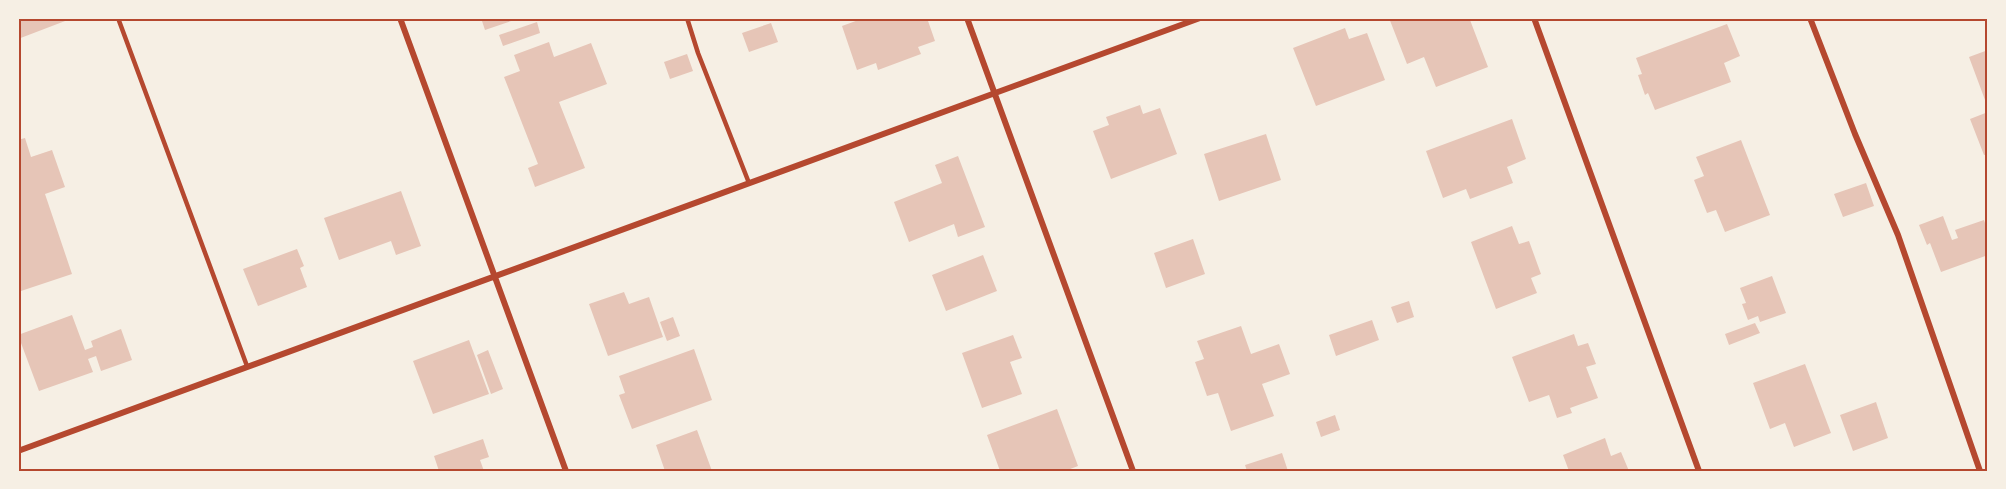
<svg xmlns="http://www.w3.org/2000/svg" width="2006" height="489" font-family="'Varela Round',sans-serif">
<rect width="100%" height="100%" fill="#f6efe4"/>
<!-- building -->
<path fill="#e6c5b7" d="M18 18H73L18 39Z
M481 18H520L485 30Z
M864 18H927L935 41 918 47 921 54 878 70 876 63 857 70 842 26Z
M1389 18H1473L1470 20 1488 67 1436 87 1424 57 1407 64Z
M537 22 540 33 503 46 499 35Z
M771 23 778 42 749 52 742 33Z
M1727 24 1740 56 1724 63 1731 82 1655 110 1648 93 1645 95 1638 75 1642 74 1636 58Z
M1345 28 1349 39 1367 33 1385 80 1316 106 1293 48Z
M549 42 554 57 591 43 607 84 559 102 585 168 535 187 528 168 538 164 504 77 520 71 514 55Z
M1988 50V108L1969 57Z
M687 54 693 71 670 79 664 62Z
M1140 105 1143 114 1160 108 1177 154 1111 179 1093 131 1109 125 1106 117Z
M1988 112V154L1984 155 1970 119Z
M1512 119 1526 159 1507 167 1513 183 1470 199 1466 189 1443 198 1426 151Z
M1266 134 1281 180 1219 201 1204 154Z
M25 138 31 157 52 150 65 187 45 194 72 274 18 292V140Z
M1741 140 1770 215 1725 232 1716 210 1707 213 1694 180 1704 176 1696 157Z
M958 156 985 227 958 237 954 224 909 242 894 202 942 183 935 165Z
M1866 183 1874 206 1843 217 1834 194Z
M401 191 421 246 396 255 391 241 339 260 324 218Z
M1943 216 1952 240 1958 238 1955 230 1984 220 1988 232V255L1941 272 1930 243 1927 245 1919 225Z
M1512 226 1519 244 1529 241 1541 274 1531 278 1537 293 1496 309 1471 242Z
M1193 239 1205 274 1166 288 1154 253Z
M297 249 304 266 300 268 307 287 258 306 243 269Z
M983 255 997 291 946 311 932 275Z
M1772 276 1786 313 1760 322 1758 316 1748 320 1742 304 1746 303 1740 288Z
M624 292 629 304 649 297 663 337 608 356 589 304Z
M1409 301 1414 317 1397 323 1391 307Z
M72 315 85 350 93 347 91 341 121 329 132 360 101 371 96 356 88 359 93 372 39 391 18 335Z
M673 317 680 336 667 341 660 322Z
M1372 320 1379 340 1336 356 1329 335Z
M1755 323 1760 333 1729 345 1725 334Z
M1241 326 1251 354 1279 344 1290 374 1262 384 1274 416 1231 431 1218 393 1207 396 1195 362 1204 359 1197 341Z
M1574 334 1578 346 1588 343 1596 364 1586 367 1598 398 1570 408 1572 413 1557 418 1549 395 1529 402 1512 357Z
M1013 335 1022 358 1010 362 1022 394 982 408 962 353Z
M469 340 489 394 433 414 413 361Z
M694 349 712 400 632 429 619 395 625 393 619 376Z
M488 350 503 389 491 394 477 355Z
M1805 364 1831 433 1794 447 1785 423 1770 429 1753 383Z
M1876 402 1888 438 1853 451 1840 415Z
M1057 409 1078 466 1065 471H1000L987 435Z
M1335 415 1340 430 1321 437 1316 422Z
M697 430 712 471H665L656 445Z
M1605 438 1611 456 1621 452 1629 471H1569L1563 455Z
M483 439 489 457 480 460 484 471H439L434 456Z
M1282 453 1288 471H1247L1245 465Z"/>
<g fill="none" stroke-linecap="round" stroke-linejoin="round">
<!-- service -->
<path stroke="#b5482f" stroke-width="4.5" d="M118 18 247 366
M687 18 698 53 749 183"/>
<!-- minor -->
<path stroke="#b5482f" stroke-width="6" d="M400 18 566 471
M967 18 1133 471
M1534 18 1699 471
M1810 18 1855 134 1898 235 1980 471
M18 451 1200 18"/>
</g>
<!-- border -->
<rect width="2006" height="489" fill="none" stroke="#f6efe4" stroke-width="39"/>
<rect x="20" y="20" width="1966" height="450" fill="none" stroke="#b5482f" stroke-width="2"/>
</svg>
